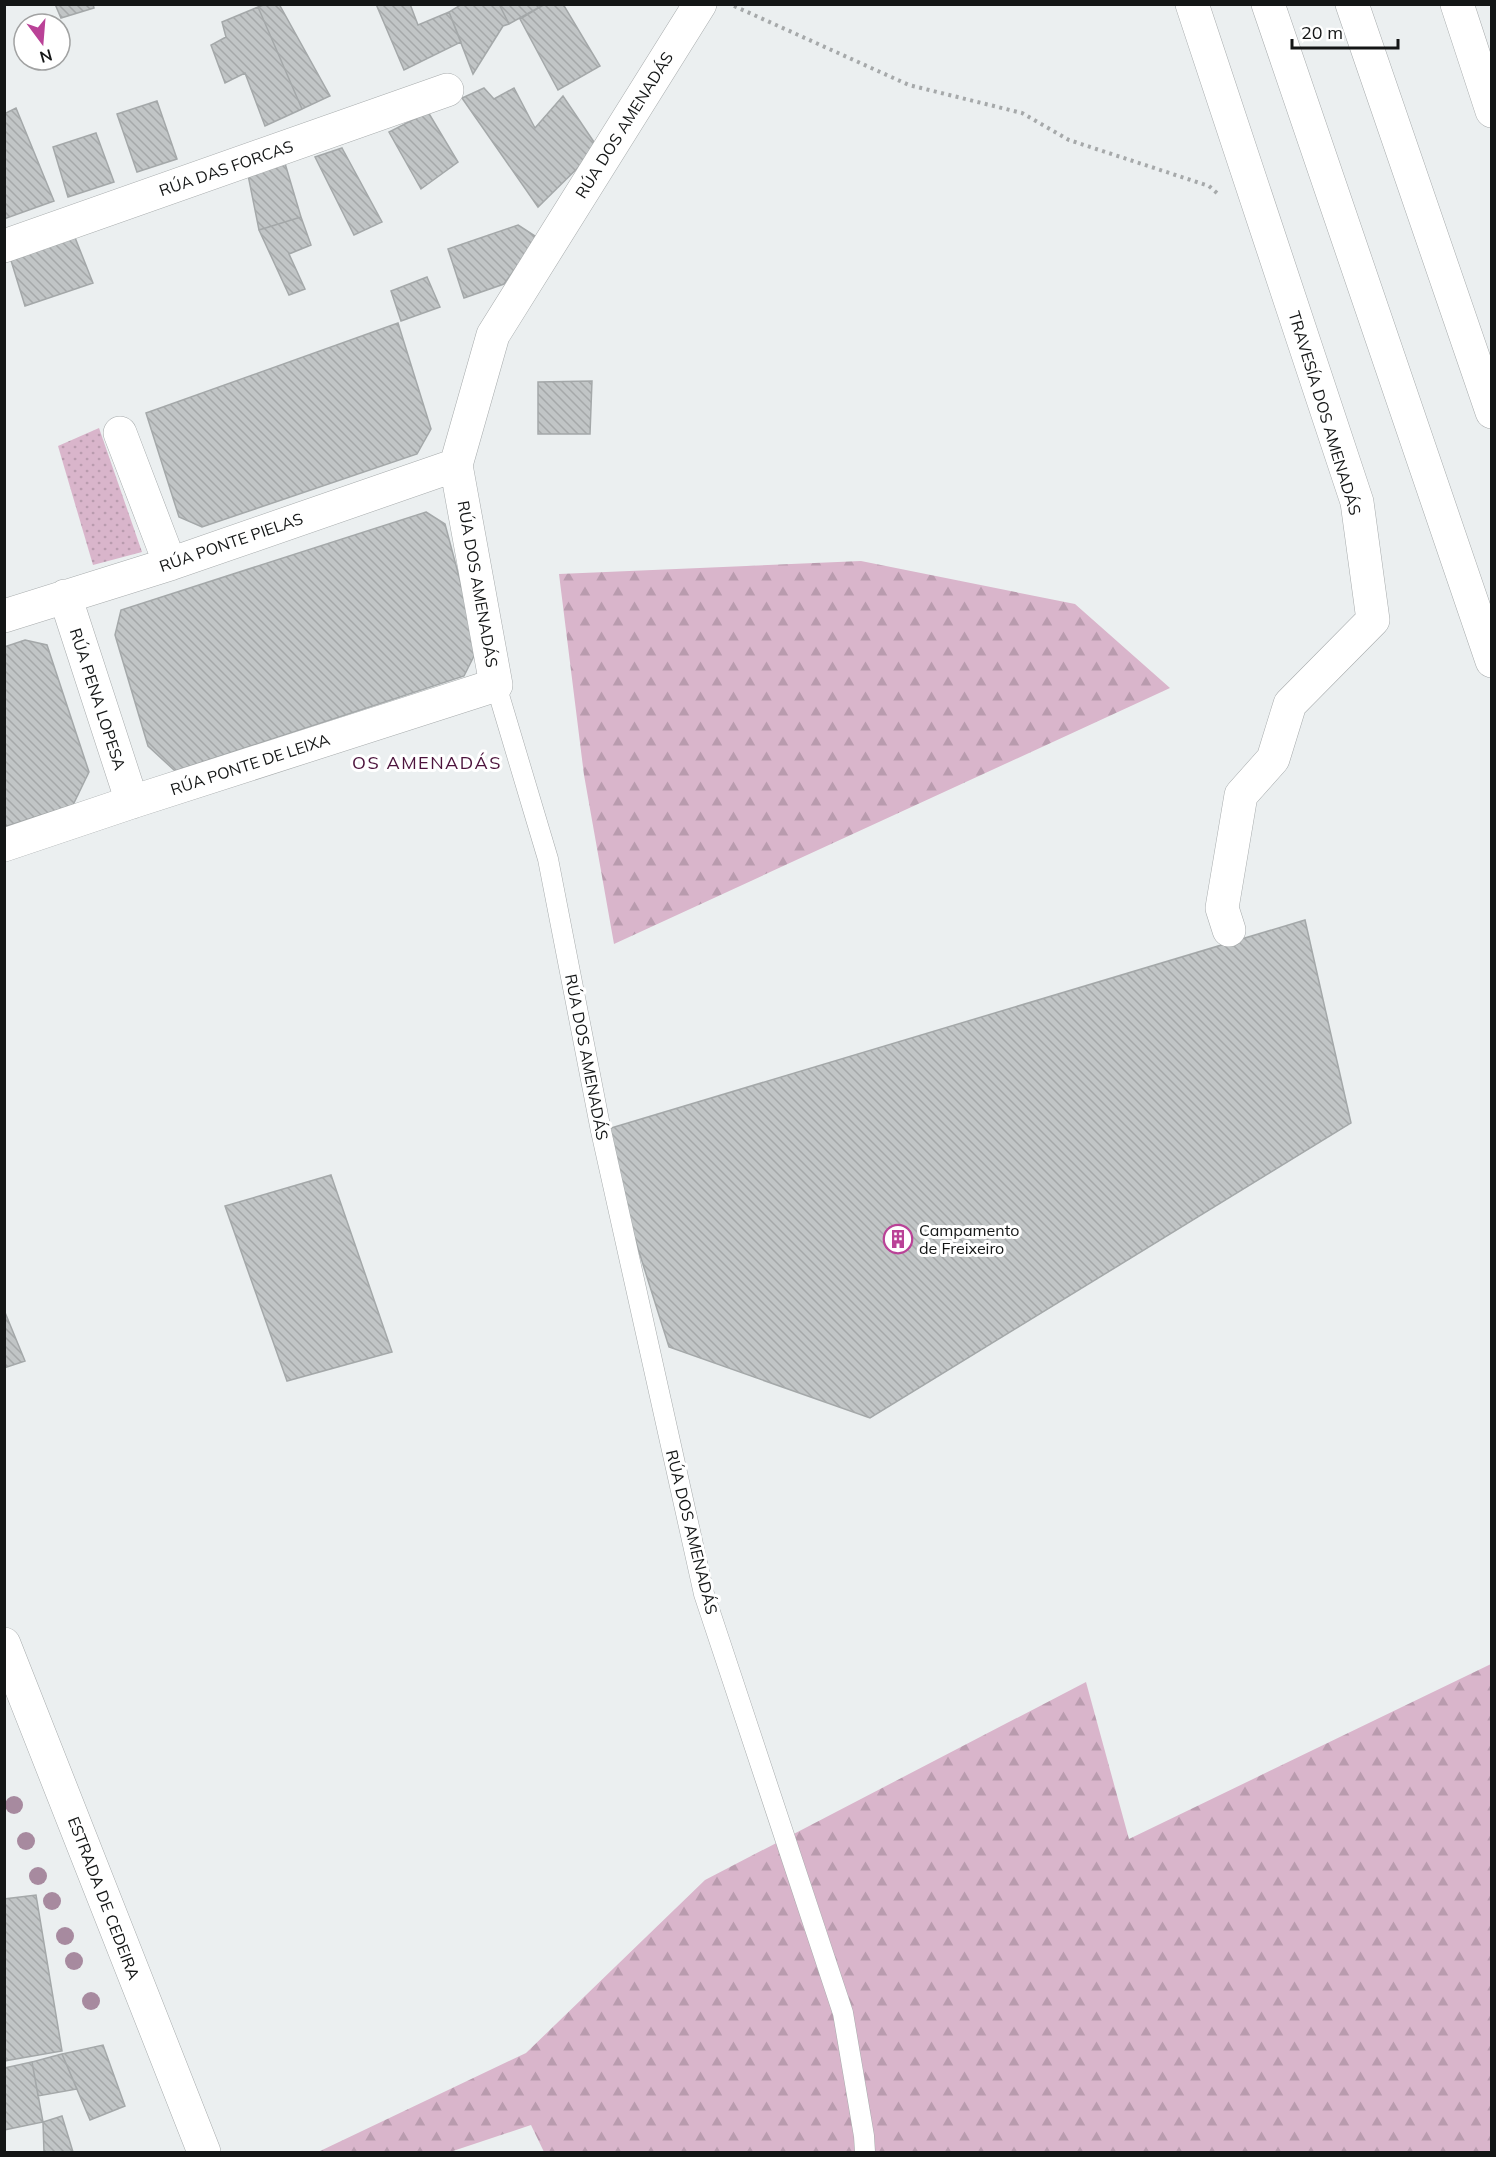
<svg xmlns="http://www.w3.org/2000/svg" width="1496" height="2157" font-family="Mulish,sans-serif">
<defs>
<pattern id="grass-dots" width="8" height="8" patternUnits="userSpaceOnUse" patternTransform="scale(1.5)"><rect width="8" height="8" fill="#d9b5cb"/><path d="M2 2h.1M6 6h.1" fill="none" stroke="#b99bae" stroke-width="1.8" stroke-linecap="round"/></pattern>
<pattern id="forest-firs" width="22" height="20" patternUnits="userSpaceOnUse" patternTransform="scale(1.5)"><rect width="22" height="20" fill="#d9b5cb"/><path d="M5 1l3.5 6h-7zM16 11l3.5 6h-7z" fill="#b99bae"/></pattern>
<pattern id="building-back-hatch" width="6" height="6" patternUnits="userSpaceOnUse" patternTransform="scale(1.5)"><rect width="6" height="6" fill="#c1c5c6"/><path d="M-1 5l2 2M0 0l6 6M5-1l2 2" fill="none" stroke="#a5a8a9"/></pattern>
</defs>
<rect width="100%" height="100%" fill="#ebeff0"/>
<!-- grass -->
<path fill="url(#grass-dots)" d="M99 428 142 552 93 565 58 446Z"/>
<!-- forest -->
<path fill="url(#forest-firs)" d="M861 561 1075 604 1170 688 614 944 584 775 559 574Z
M1491 1664V2152H544L531 2125 450 2152H318L526 2053 705 1880 1086 1682 1129 1839Z"/>
<!-- building -->
<path fill="url(#building-back-hatch)" stroke="#a4a8a9" stroke-width="1.5" d="M55 4H93L94 8 61 18Z
M266 4H279L330 96 302 109 258 7Z
M376 4H410L418 25 449 12 461 42 404 70Z
M462 4H499L509 24 503 26 473 74 449 12Z
M499 4H545L509 24Z
M545 4H563L600 66 558 90 520 19Z
M258 7 302 109 265 126 245 73 225 83 211 45 226 37 222 22Z
M484 88 494 99 514 88 535 128 563 96 598 148 538 207 462 98Z
M157 101 177 159 137 172 117 114Z
M16 108 54 201 4 219V114Z
M428 112 458 162 421 189 389 132Z
M96 133 114 182 68 197 53 147Z
M342 148 382 222 354 235 315 157Z
M284 160 301 217 259 230 248 175Z
M301 217 311 245 289 254 305 289 289 295 259 230Z
M518 225 538 238 504 284 464 298 448 249Z
M72 230 93 283 25 306 9 254Z
M427 277 440 307 401 321 391 291Z
M398 323 431 429 417 454 202 527 179 517 146 413Z
M592 381 590 434H538V382Z
M426 512 445 524 478 648 464 676 175 771 148 746 115 635 121 610Z
M25 640 47 645 89 772 73 805 4 827V647Z
M1305 920 1351 1123 870 1418 669 1347 601 1131Z
M331 1175 392 1352 287 1381 225 1206Z
M4 1310 25 1361 4 1368Z
M36 1895 62 2051 4 2061V1899Z
M103 2045 125 2106 90 2120 62 2054Z
M62 2054 77 2089 38 2096 32 2062Z
M32 2062 43 2122 4 2130V2068Z
M62 2116 73 2152H44L43 2122Z"/>
<g fill="none" stroke-linecap="round" stroke-linejoin="round">
<!-- lane casing -->
<g stroke="#a7abac" stroke-width="21">
<path id="lane" d="M496 685 548 859 601 1131 704 1594 843 2013 864 2136 865 2152"/>
</g>
<!-- street casing -->
<g stroke="#a7abac" stroke-width="34">
<path id="street" d="M1192 4 1357 502 1373 620 1290 704 1273 759 1241 795 1222 908 1229 930
M1457 4 1492 111
M4 246 447 90
M120 433 170 564
M65 596 132 802
M4 616 170 564 456 465
M4 845 132 802 496 685 456 465 493 335 700 4"/>
</g>
<!-- primary casing -->
<g stroke="#a7abac" stroke-width="34">
<path id="primary" d="M4 1644 204 2152"/>
</g>
<!-- highway casing -->
<g stroke="#a7abac" stroke-width="34">
<path id="highway" d="M1268 4 1492 661
M1352 4 1492 412"/>
</g>
<!-- path -->
<path stroke="#a6a9aa" stroke-width="4" stroke-dasharray="3 4.5" stroke-linecap="butt" d="M734 6 909 85 1022 113 1069 140 1209 186 1217 193"/>
<!-- lane -->
<use href="#lane" stroke="#fff" stroke-width="20"/>
<!-- street -->
<use href="#street" stroke="#fff" stroke-width="33"/>
<!-- primary -->
<use href="#primary" stroke="#fff" stroke-width="33"/>
<!-- highway -->
<use href="#highway" stroke="#fff" stroke-width="33"/>
</g>
<!-- trees -->
<g fill="#a78a9f">
<circle cx="14" cy="1805" r="9"/>
<circle cx="26" cy="1841" r="9"/>
<circle cx="38" cy="1876" r="9"/>
<circle cx="52" cy="1901" r="9"/>
<circle cx="65" cy="1936" r="9"/>
<circle cx="74" cy="1961" r="9"/>
<circle cx="91" cy="2001" r="9"/>
</g>
<!-- icons -->
<defs>
<g id="building-ring" transform="scale(1.5)"><circle r="9.5" fill="#fff" stroke="#ba4297" stroke-width="1.5"/><path d="M-4-6H4V6H1V3H-1V6H-4ZM-2.5-4.3h1.7v1.8h-1.7ZM.8-4.3h1.7v1.8H.8ZM-2.5-1h1.7V.8h-1.7ZM.8-1h1.7V.8H.8Z" fill="#ba4297"/></g>
</defs>
<g fill-rule="evenodd">
<use href="#building-ring" x="898" y="1239"/>
</g>
<g text-anchor="middle" dominant-baseline="central" stroke-width="6" stroke-linejoin="round" paint-order="stroke">
<!-- street labels -->
<g font-size="16" fill="#141616" stroke="#fff">
<text transform="translate(624 125) rotate(-58)">RÚA DOS AMENADÁS</text>
<text transform="translate(226 168) rotate(-19)">RÚA DAS FORCAS</text>
<text transform="translate(1325 413) rotate(73)">TRAVESÍA DOS AMENADÁS</text>
<text transform="translate(231 542) rotate(-19)">RÚA PONTE PIELAS</text>
<text transform="translate(478 584) rotate(80)">RÚA DOS AMENADÁS</text>
<text transform="translate(98 699) rotate(72)">RÚA PENA LOPESA</text>
<text transform="translate(250 764) rotate(-18)">RÚA PONTE DE LEIXA</text>
<text transform="translate(587 1057) rotate(79)">RÚA DOS AMENADÁS</text>
<text transform="translate(692 1532) rotate(76)">RÚA DOS AMENADÁS</text>
<text transform="translate(104 1898) rotate(69)">ESTRADA DE CEDEIRA</text>
</g>
<!-- poi labels -->
<g font-size="16" fill="#141616" stroke="#fff" text-anchor="start">
<text x="919" y="1230">Campamento<tspan x="919" dy="18">de Freixeiro</tspan></text>
</g>
<!-- neighbourhood labels -->
<g font-size="18" letter-spacing="1.5" fill="#4c133c" stroke="#fff">
<text x="427" y="762">OS AMENADÁS</text>
</g>
</g>
<!-- border -->
<rect width="1496" height="2157" fill="none" stroke="#141616" stroke-width="12"/>
<!-- north arrow -->
<g transform="translate(42 42) rotate(164)"><circle r="28" fill="#ffffff" stroke="#a1a2a2" stroke-width="1.5"/>
<path d="M0-4.5L10 22L0 15L-10 22Z" fill="#ba4297"/>
<text y="-9" font-size="16" font-weight="bold" text-anchor="middle" fill="#141616">N</text>
</g>
<!-- scale -->
<path d="M1292 39v9h106v-9" fill="none" stroke="#141616" stroke-width="3"/>
<text x="1301" y="39" font-size="18" fill="#141616" stroke="#ffffff" stroke-width="4.5" paint-order="stroke">20 m</text>
</svg>
